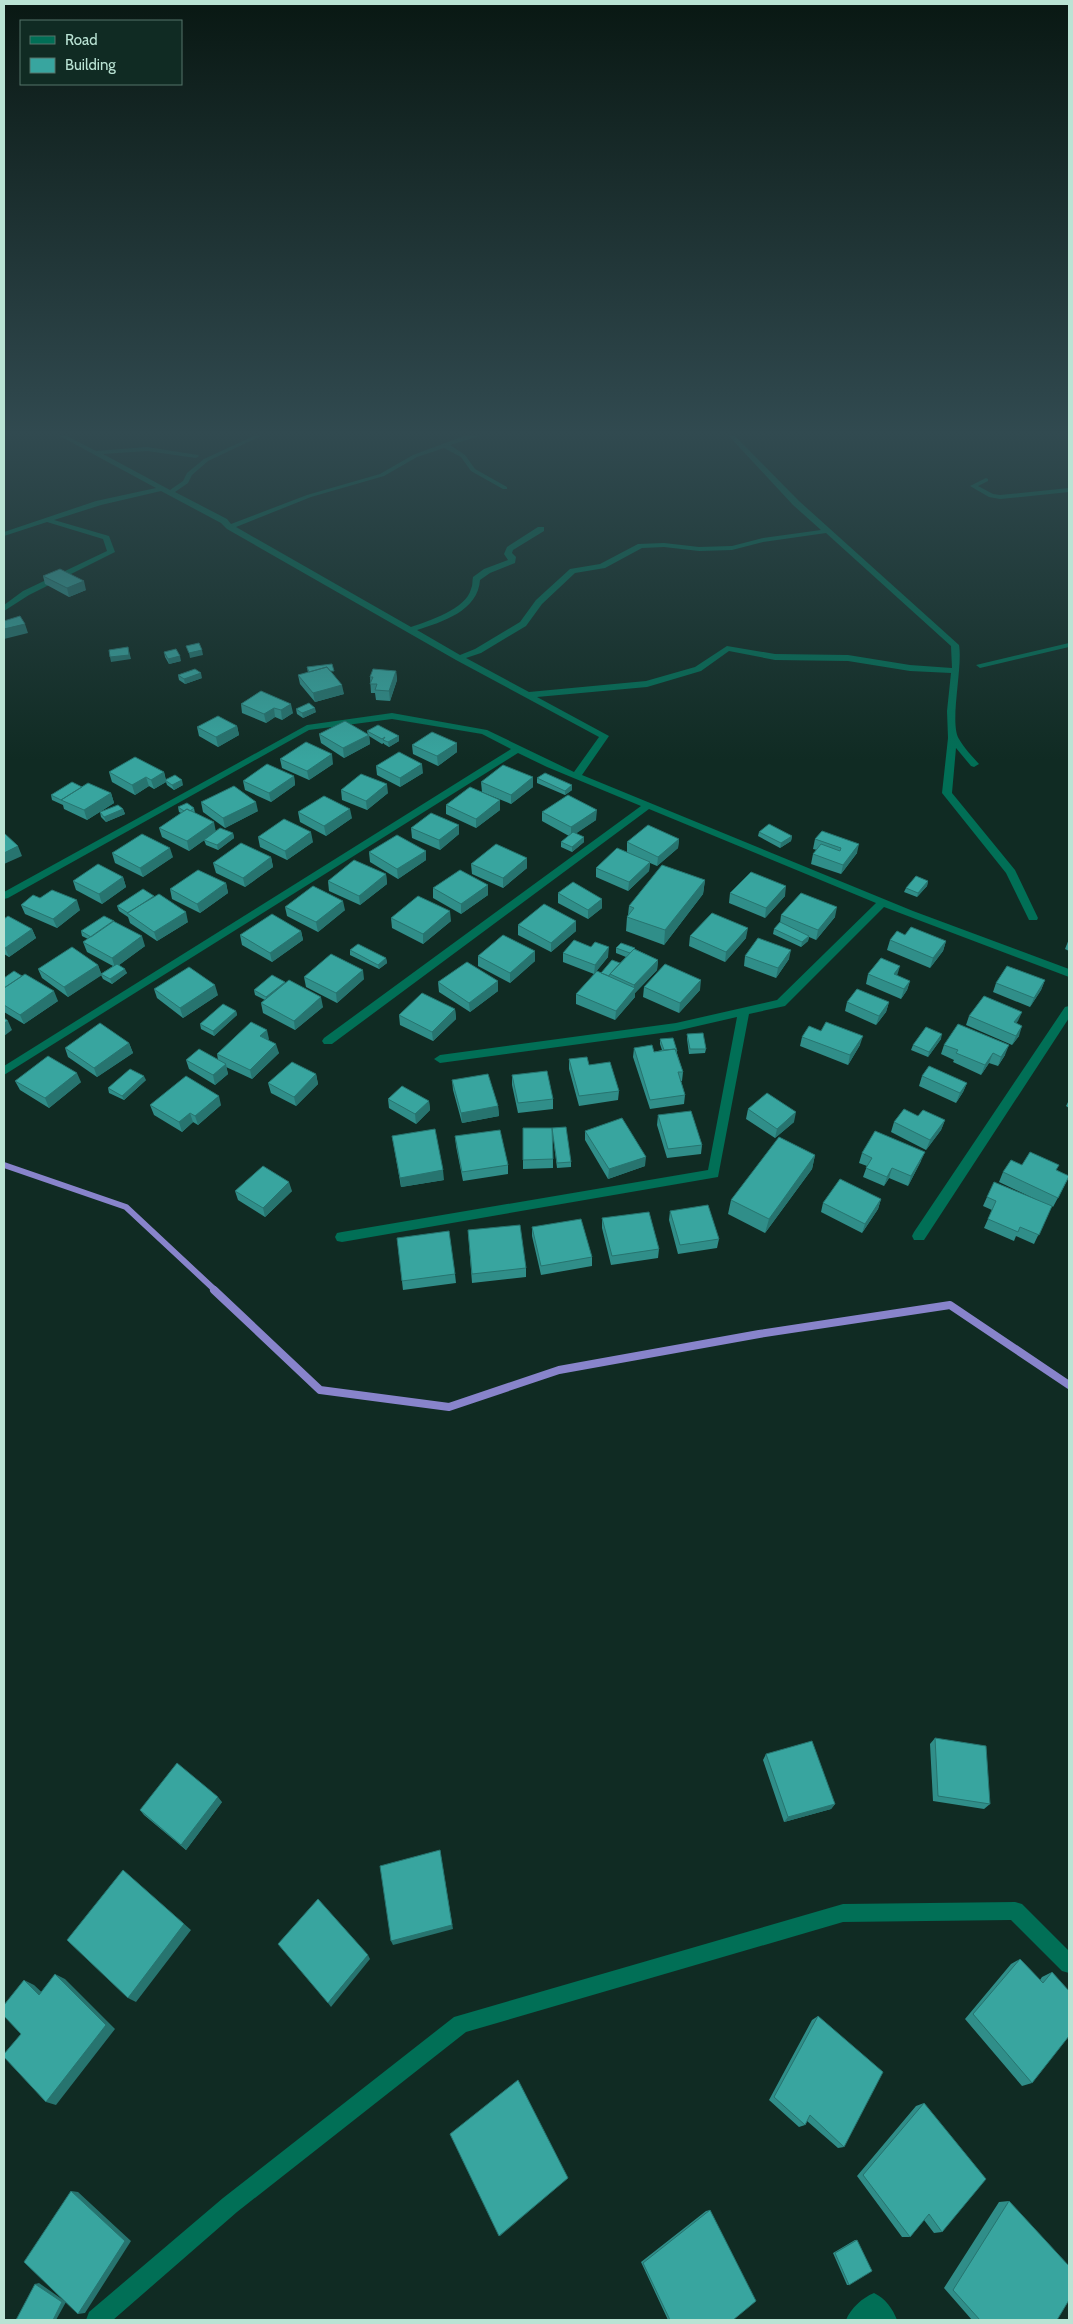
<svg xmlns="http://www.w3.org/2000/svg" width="1073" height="2324" font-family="Cabin,sans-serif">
<rect width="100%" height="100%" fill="#102b23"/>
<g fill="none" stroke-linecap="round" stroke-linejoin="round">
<!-- stream-far1 -->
<path stroke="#8884cb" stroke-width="6" d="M4 1165 126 1207 216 1291"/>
<!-- stream -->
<path stroke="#8884cb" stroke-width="8" d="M214 1290 320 1390 449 1407 559 1370 759 1334 950 1305 1069 1385"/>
<!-- minor -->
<path fill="#016f56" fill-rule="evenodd" d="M58 435H65L96 451 147 447 198 455 199 456 196 458 147 451 103 454 170 490 183 481 187 473 204 459 256 435H263L208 461 192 475 188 483 175 492 227 519 231 524 307 495 380 474 413 455 464 436 483 435 450 445 465 455 475 469 507 487V489H503L471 471 461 457 444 448 417 457 384 476 311 497 236 527 411 627C429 621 466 609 471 589 473 585 472 581 473 577L484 569 508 560 504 554 507 547 538 527H544V531L513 550 512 553 516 557 515 563 490 573 480 580C478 611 442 622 417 630L460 655 475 649 520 622 536 600 570 569 600 564 638 544 664 543 699 547 732 546 763 538 821 530 793 505 728 435H734L799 501 959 645C963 668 949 723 959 739 964 748 972 756 979 764L974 767 971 766 956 748 952 793 1015 870 1038 918 1037 920H1029L1006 873 942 793 948 738 947 711 951 673 910 671 848 661 775 660 729 651 701 671 647 687 537 697 609 736 582 775 913 911 1069 969V977L884 907 785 1006 749 1014 718 1177 342 1242 337 1241 335 1237 337 1233 342 1232 708 1170 737 1017 676 1031 440 1063 434 1059 440 1055 676 1023 777 1000 876 903 649 809 332 1044H324L322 1041 324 1038 641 806 547 767 518 753 4 1075V1066L511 749 482 734 392 719 309 730 8 898 4 899V892L307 725 392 713 487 730 574 772 599 737 456 660 227 529 221 523 161 491 101 505 54 520 109 536 115 552 29 595 4 611V605L23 591 107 551 103 539 47 522 4 536V532L96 501 156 488ZM826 533 951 646 952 668 910 665 848 655 775 654 727 646 695 667 646 681 529 692 466 658 481 653 526 626 542 604 575 573 605 568 642 548 664 547 699 551 732 550 763 542Z
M986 478 988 479V481L978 486 993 494 1000 495 1069 488V492L1000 499 989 497 970 486Z
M1069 643V647L980 668 976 665Z
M1069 1006V1018L924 1240H914L912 1236 914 1232 1065 1007Z
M1015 1902 1022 1904 1069 1951V1973L1062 1971 1011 1920 843 1922 466 2032 237 2212 113 2320H86L89 2312 223 2198 454 2017 843 1904Z
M874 2293C885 2298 893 2309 897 2320H846C851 2308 862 2298 874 2293Z"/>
</g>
<!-- wall -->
<path fill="#308e89" d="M43 576 86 590 69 597 45 584Z
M164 652 181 661 169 664 165 657Z
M307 667 335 676H334L344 694 315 702 300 684 298 675 308 673Z
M396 671 397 680 390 701 376 700 375 693H371L370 677Z
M178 675 202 678 185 684 179 680Z
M261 691 293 713 282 720 275 717 266 723 242 713 241 704Z
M296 709 316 712 303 718 297 714Z
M237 726 239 735 218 747 199 736 197 727Z
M367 731 399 741 389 747 384 744V743L382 744 369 736 370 744 344 758 321 743 319 734 368 735Z
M457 743V752L438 766 413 754 412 745Z
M280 759 333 764 309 780 282 768Z
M376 766 423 773 400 787 377 775Z
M109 772H164L166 780 183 785 174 790 167 785 166 782 154 789 149 786 135 795 112 782Z
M294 776 295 785 271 802 245 790 243 781Z
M533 777V787L511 804 482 792 481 782Z
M537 778 572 790 565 795 537 783Z
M82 787 111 793 114 803 87 820 64 809 63 805 52 800 51 795Z
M341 790 388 793 367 810 342 800Z
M201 802 258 811 225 828 203 812Z
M446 805 500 810 476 828 446 814Z
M178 807 194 808 195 813 216 831 233 833 234 838 218 850 206 845 204 840 207 838 189 851 162 837 159 828 181 813 179 812Z
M123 809 125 814 106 822 101 817 100 812Z
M298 812 352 818 326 836 300 822Z
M542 812 596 820 576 833 584 842 572 852 561 847V842L569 836 542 821Z
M411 828 459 834 440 850 412 838Z
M759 832 792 836 791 841 780 848 758 836Z
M258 837 313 842 287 860 260 847Z
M679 839 678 848 657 866 650 863 649 871 628 891 596 877V868L627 852V842Z
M815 839 857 853 841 874 811 864 813 854 817 850 813 849Z
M426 851V860L398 879 370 862 369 852Z
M112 853 173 857 143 877 115 863Z
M271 857 273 867 245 887 216 873 213 863Z
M471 864 527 868 503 888 472 874Z
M386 874 387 884 360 905 329 891 328 881Z
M123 877 126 887 102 904 76 890 73 881Z
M705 880 703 894 664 945 626 931 627 917 628 915 629 906Z
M928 881 927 886 917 897 904 892 906 888Z
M226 883 228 893 200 913 172 899 170 889Z
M433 888 488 895 461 914 433 898Z
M558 893 602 908 588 919 558 903Z
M730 893 785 896 765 918 729 903Z
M155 897 188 922 157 941 130 923 128 917 119 911 117 906Z
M40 898 80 910 57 928 25 914 21 905Z
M285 907 345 910 318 932 287 916Z
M781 915 835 917 816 940 809 937 808 941 801 947 773 934 774 929 780 923Z
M391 918 451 921 423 944 392 928Z
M4 919 32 929 36 938 9 957 4 954Z
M576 921V931L551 952 518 935V925Z
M81 931 145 946 119 965 127 973 112 984 103 979 101 975 68 997 42 978 38 969 98 965 101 974 113 966 87 952 83 942 88 939 82 936Z
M301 931 303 940 272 962 242 945 240 935Z
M690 936 746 938 725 962 689 946Z
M1069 939V951L1065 949Z
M890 940 946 941 943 951 930 968 887 950Z
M616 948 635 949 658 960 657 970 635 993V997L615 1020 576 1004V994L601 973 619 964 626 957 616 953Z
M350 950 386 958 387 963 379 969 350 955Z
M563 953 608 957 594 974 563 962Z
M478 956 535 961 510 983 478 966Z
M745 956 789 959 776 978 744 966Z
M868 974 910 981 907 990 901 999 866 984Z
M22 976 58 1001 24 1024 4 1012V978Z
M304 977 364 979 337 1003 306 987Z
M1045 980 1041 990 1030 1007 993 992 996 983Z
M285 982V984L323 1007 295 1030 263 1013 261 1003 265 1000 255 995 254 990Z
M438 982 498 991 470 1012 439 992Z
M644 987 700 990 679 1013 643 997Z
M154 989 218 995 183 1018 157 998Z
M847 1002H889L886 1012 876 1025 845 1011Z
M455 1009 456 1019 433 1041 400 1025 399 1015Z
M236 1011 237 1015 214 1036 201 1029 200 1024Z
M1022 1012 1016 1023 1019 1036 1012 1045 966 1025 969 1016Z
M687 1034 706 1049 705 1053 689 1054 687 1039Z
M802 1037 860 1045 848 1065 800 1046Z
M269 1039 268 1040 279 1053 252 1079 226 1067 228 1074 215 1085 189 1069 186 1060H218L217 1054Z
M660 1039 677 1051V1053L683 1072 682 1081H681L685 1095 684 1104 650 1109 633 1057 634 1048 654 1052 662 1050 660 1044Z
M941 1039 928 1057 911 1050 913 1045Z
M129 1043 133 1053 97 1077 68 1057 65 1048Z
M944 1045 1005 1055 998 1066 989 1063 981 1075 953 1062 954 1060 941 1054Z
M569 1059 619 1091 618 1100 579 1106 569 1069Z
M316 1074 318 1084 296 1106 271 1093 268 1083Z
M512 1075 553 1099V1109L518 1113 512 1085Z
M922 1076 967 1083 963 1092 956 1103 919 1086Z
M146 1080 124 1100 109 1093 108 1088Z
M452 1080 498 1106 499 1116 462 1123 453 1090Z
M15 1081 81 1082 49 1108 20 1090Z
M388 1099 429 1101 430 1110 416 1124 389 1108Z
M1069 1100V1108L1066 1106Z
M150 1105H221L198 1125 193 1122 182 1132 154 1115Z
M748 1109 794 1122 775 1138 746 1119Z
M658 1115 702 1145 701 1154 667 1158 657 1125Z
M945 1120 941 1130 926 1150 891 1132 894 1122Z
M523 1128H552L571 1162V1167L557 1168 553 1136V1168L523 1169Z
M585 1131 645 1166 608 1179 585 1140Z
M392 1136 444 1180 401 1187Z
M455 1136 508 1165V1174L463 1181 456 1146Z
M862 1153 921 1161 908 1186 889 1178 884 1186 863 1177 867 1166 859 1163Z
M815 1155 812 1169 765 1233 728 1214 731 1200Z
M1022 1165 1057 1170 1069 1177 1053 1207 1052 1206 1034 1244 1016 1236 1014 1241 984 1228 992 1210 983 1206 987 1197 1050 1206 999 1182 1003 1172Z
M235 1191H292L265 1217 238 1200Z
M881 1199 878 1209 862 1233 821 1212 823 1203Z
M670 1211 719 1239 717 1248 678 1254 669 1220Z
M602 1218 659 1249 658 1258 611 1265 602 1228Z
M532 1227 592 1257V1266L541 1275 532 1236Z
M468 1230 526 1268V1277L472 1283Z
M397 1238 455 1274 456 1283 403 1290Z
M935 1738 990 1804 984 1809 933 1801 930 1744Z
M766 1754 835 1804 831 1809 784 1822 763 1760Z
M222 1802 186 1850 144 1815 140 1810Z
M1020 1959 1040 1980 1042 1977 1052 1972 1032 2083 1022 2086 965 2019 1011 1964Z
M818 2016 844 2147 838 2148 807 2121 805 2125 799 2127 769 2100 812 2020Z
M924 2103 942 2232 934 2233 924 2220 910 2237H902L857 2176 916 2106Z
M1009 2201 1057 2320H972L944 2288 999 2202Z
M710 2210 733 2320H668L641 2262 706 2211Z
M855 2240H857L849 2285H847L833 2253Z"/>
<!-- shaded-wall -->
<path fill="#27746f" d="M84 581 86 590 69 597 67 588Z
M25 624 28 633 4 639V629Z
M128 647 131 659 111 662 110 657Z
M202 650 203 655 190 658 189 653Z
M180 656 181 661 169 664 168 659Z
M396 671 397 680 390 701 389 691Z
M201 673 202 678 185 684 184 679Z
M342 685 344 694 315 702 313 693Z
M291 704 293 713 282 720 281 710Z
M274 708 275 717 266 723 264 714Z
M315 708 316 712 303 718 302 713Z
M237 726 239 735 218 747 216 737Z
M369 735 370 744 344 758 343 748Z
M399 736V741L389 747 388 742Z
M457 743V752L438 766 437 756Z
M332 754 333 764 309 780 307 771Z
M422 764 423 773 400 787V778Z
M164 772 166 782 154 789 151 780Z
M294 776 295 785 271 802 269 793Z
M146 777 149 786 135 795 132 785Z
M533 777V787L511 804V795Z
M182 780 183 785 174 790 172 785Z
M387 784 388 793 367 810 366 801Z
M572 785V790L565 795V791Z
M111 793 114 803 87 820 84 810Z
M500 800V810L476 828V819Z
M256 802 258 811 225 828 223 818Z
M123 809 125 814 106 822 104 817Z
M350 809 352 818 326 836 324 826Z
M597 810 596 820 571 837V827Z
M214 822 216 832 189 851 187 841Z
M459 825V834L440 850 439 840Z
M311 832 313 842 287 860 285 851Z
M233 833 234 838 218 850 217 845Z
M792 836 791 841 780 848 781 843Z
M584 837V842L572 852V847Z
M679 839 678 848 657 866 658 857Z
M859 844 857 853 841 874 843 865Z
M18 846 22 856 4 864V853Z
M170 848 173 857 143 877 140 868Z
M426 851V860L398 879 397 869Z
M271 857 273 867 245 887 243 878Z
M527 858V868L503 888V878Z
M650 862 649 871 628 891 629 882Z
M386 874 387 884 360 905 359 896Z
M123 877 126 887 102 904 99 894Z
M705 880 703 894 664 945 665 930Z
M928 881 927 886 917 897 918 893Z
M226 883 228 893 200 913 197 904Z
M488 885V895L461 914V904Z
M786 886 785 896 765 918 766 908Z
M602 899V908L588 919V910Z
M77 900 80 910 57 928 53 919Z
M343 901 345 910 318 932 316 922Z
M837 907 835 917 816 940 818 930Z
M450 911 451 921 423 944V934Z
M186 912 188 922 157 941 154 932Z
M576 921V931L551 952V943Z
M748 928 746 938 725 962 726 952Z
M32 929 36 938 9 957 5 948Z
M301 931 303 940 272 962 270 953Z
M142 936 145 946 115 968 112 958Z
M809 936 808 941 801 947 802 942Z
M946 941 943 951 930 968 933 958Z
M609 947 608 957 594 974 595 965Z
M791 950 789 959 776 978 778 968Z
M535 951V961L510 983V973Z
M386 958 387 963 379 969 378 965Z
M658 960 657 970 635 993V997L615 1020 616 1011 634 989V985Z
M98 965 102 975 68 997 64 987Z
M900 966 897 976 894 974Z
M125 969 127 973 112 984 110 979Z
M363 970 364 979 337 1003 336 993Z
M701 980 700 990 679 1013 680 1003Z
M1045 980 1041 990 1030 1007 1034 998Z
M498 981V991L470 1012 469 1003Z
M910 981 907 990 901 999 904 989Z
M285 982 286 987 268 1002 266 997Z
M215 985 218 995 183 1018 180 1008Z
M54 991 58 1001 24 1024 20 1015Z
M321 997 323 1007 295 1030 294 1021Z
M889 1002 886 1012 876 1025 879 1016Z
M455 1009 456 1019 433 1041 432 1032Z
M236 1011 237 1015 214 1036 213 1031Z
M1022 1012 1018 1021 1010 1032 1014 1022Z
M8 1021 12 1030 4 1036V1023Z
M1022 1026 1019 1036 1012 1045 1016 1036Z
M267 1030 269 1039 262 1046 260 1036Z
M942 1034 941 1039 928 1057 929 1052Z
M863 1036 860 1045 848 1065 850 1055Z
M129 1043 133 1053 97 1077 94 1068Z
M276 1044 279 1053 252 1079 250 1070Z
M1009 1045 1005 1055 998 1066 1001 1057Z
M993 1053 989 1063 981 1075 985 1065Z
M226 1064 228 1074 215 1085 213 1075Z
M77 1073 81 1082 49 1108 45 1098Z
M316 1074 318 1084 296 1106 294 1097Z
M144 1076 146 1080 124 1100 122 1096Z
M967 1083 963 1092 956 1103 960 1093Z
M219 1096 221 1105 198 1125 195 1116Z
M429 1101 430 1110 416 1124 415 1114Z
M498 1106 499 1116 462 1123 461 1113Z
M796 1112 794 1122 775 1138 777 1129Z
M190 1113 193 1122 182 1132 179 1122Z
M945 1120 941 1130 926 1150 930 1140Z
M925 1152 921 1161 908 1186 911 1176Z
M815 1155 812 1169 765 1233 769 1219Z
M646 1157 645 1166 608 1179 609 1169Z
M892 1168 889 1178 884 1186 887 1177Z
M443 1170 444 1180 401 1187 400 1178Z
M289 1182 292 1191 265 1217 263 1208Z
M881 1199 878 1209 862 1233 865 1224Z
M218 1797 222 1802 186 1850 181 1845Z
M835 1804 831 1809 784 1822 788 1817Z
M440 1850 453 1929 393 1945 391 1941Z
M123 1870 191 1930 136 2002 128 1998Z
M368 1955 370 1959 331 2007 328 2003Z
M55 1974 65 1979 115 2029 56 2105 46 2102Z
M24 1980 34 1985 49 1999 39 1995Z
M568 2178 500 2236H499Z
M71 2191 78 2192 131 2241 85 2313 78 2314Z
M39 2283 66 2302 56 2320H53L35 2284Z"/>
<!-- building -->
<path fill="#38a59f" stroke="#27746f" d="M60 569 84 581 67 588 43 576Z
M20 616 25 624 4 629V621Z
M199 643 202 650 189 653 186 646Z
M128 647 129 655 110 657 109 650Z
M176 649 180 656 168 659 164 652Z
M332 664 334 671H330L327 667 309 672 307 667Z
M327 667 342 685 313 693 298 675Z
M195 669 201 673 184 679 178 675Z
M373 669 396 671 389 691 375 690 377 684H370L373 677H370Z
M261 691 291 704 281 710 274 708 264 714 241 704Z
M309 703 315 708 302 713 296 709Z
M218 716 237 726 216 737 197 727Z
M345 721 369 735 343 748 319 734Z
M378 725 399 736 388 742 383 740 385 737 382 739 367 731Z
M432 732 457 743 437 756 412 745Z
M306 742 332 754 307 771 280 759Z
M399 752 422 764 400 778 376 766Z
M135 757 164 772 151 780 146 777 132 785 109 772Z
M267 764 294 776 269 793 243 781Z
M503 765 533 777 511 795 481 782Z
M545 773 572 785 565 791 537 778Z
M361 774 387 784 366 801 341 790Z
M175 775 182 780 172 785 165 780Z
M72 782 82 787 61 800 51 795Z
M88 783 111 793 84 810 61 800Z
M234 786 256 802 223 818 201 802Z
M470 787 500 800 476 819 446 805Z
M568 795 597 810 571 827 542 812Z
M324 796 350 809 324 826 298 812Z
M187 803 194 808 190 811 187 809 184 811 178 807Z
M118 805 123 809 104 817 100 812Z
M187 809 214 822 187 841 159 828Z
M431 813 459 825 439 840 411 828Z
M284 819 311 832 285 851 258 837Z
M769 824 792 836 781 843 759 832Z
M648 825 679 839 658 857 627 842Z
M220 828 233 833 217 845 204 840Z
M822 831 859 844 843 865 813 854 821 844 840 851 841 848 815 839Z
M573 832 584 837 572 847 561 842Z
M4 833 18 846 4 853Z
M142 834 170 848 140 868 112 853Z
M397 835 426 851 397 869 369 852Z
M241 843 271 857 243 878 213 863Z
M496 844 527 858 503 878 471 864Z
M617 848 650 862 629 882 596 868Z
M354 860 386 874 359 896 328 881Z
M98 864 123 877 99 894 73 881Z
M662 865 705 880 665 930 627 917 634 908 629 906Z
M198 870 226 883 197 904 170 889Z
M460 870 488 885 461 904 433 888Z
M751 872 786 886 766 908 730 893Z
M916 876 928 881 918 893 906 888Z
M573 882 602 899 588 910 558 893Z
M313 886 343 901 316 922 285 907Z
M143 889 154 896 128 913 117 906Z
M52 890 77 900 53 919 21 905 33 895 40 898Z
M801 893 837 907 818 930 781 915Z
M159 894 186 912 154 932 127 913Z
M418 896 450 911 423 934 391 918Z
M544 904 576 921 551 943 518 925Z
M712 913 748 928 726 952 690 936Z
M272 914 301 931 270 953 240 935Z
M8 916 32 929 5 948 4 947V919Z
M104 916 114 921 91 937 81 931Z
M113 921 142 936 112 958 83 942Z
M780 922 809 936 802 942 774 929Z
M911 927 946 941 933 958 890 940 897 931 905 935Z
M503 935 535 951 510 973 478 956Z
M758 938 791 950 778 968 745 956Z
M574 940 591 947 595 942 609 947 595 965 563 953Z
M621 943 635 948 630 953 616 948Z
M358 944 386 958 378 965 350 950Z
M72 947 98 965 64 987 38 969Z
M634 949 658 960 634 985 610 974Z
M331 954 363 970 336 993 304 977Z
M881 958 900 966 894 974 910 981 904 989 868 974Z
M612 960 620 963 610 974 609 976 601 973Z
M467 962 498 981 469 1003 438 982Z
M117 964 125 969 110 979 101 974Z
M665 964 701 980 680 1003 644 987Z
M1007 966 1045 980 1034 998 996 983Z
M189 967 215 985 180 1008 154 989Z
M14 971 22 976 4 988V978Z
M597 971 635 988 616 1011 576 994Z
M25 974 54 991 20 1015 4 1005V988Z
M272 975 285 982 266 997 254 990Z
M289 980 321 997 294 1021 261 1003Z
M857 989 889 1002 879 1016 847 1002Z
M422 993 455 1009 432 1032 399 1015Z
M984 996 1022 1012 1014 1022 1022 1026 1016 1036 969 1016Z
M223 1004 236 1011 213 1031 200 1024Z
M4 1018 8 1021 4 1023Z
M251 1022 267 1030 260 1036 276 1044 250 1070 217 1054Z
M826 1022 863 1036 850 1055 802 1037 809 1026 821 1031Z
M100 1023 129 1043 94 1068 65 1048Z
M958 1024 1009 1045 1001 1057 993 1053 985 1065 956 1053 958 1050 944 1045Z
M926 1027 942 1034 929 1052 913 1045Z
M703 1033 706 1049H690L687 1034Z
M673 1038 677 1051H676L675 1049 664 1050 660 1039Z
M652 1045 654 1052 675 1049 683 1072H678L685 1095 650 1100 634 1048Z
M199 1049 226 1064 213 1075 186 1060Z
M48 1056 77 1073 45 1098 15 1081Z
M587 1057 589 1065 610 1062 619 1091 579 1096 569 1059Z
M292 1062 316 1074 294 1097 268 1083Z
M929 1066 967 1083 960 1093 922 1076Z
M130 1069 144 1076 122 1096 108 1088Z
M547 1071 553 1099 518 1103 512 1075Z
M488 1074 498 1106 461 1113 452 1080Z
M186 1076 219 1096 195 1116 190 1113 179 1122 150 1105Z
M402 1086 429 1101 415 1114 388 1099Z
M767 1093 796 1112 777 1129 748 1109Z
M904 1109 918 1116 923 1110 945 1120 930 1140 894 1122Z
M691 1111 702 1145 668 1149 658 1115Z
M622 1118 646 1157 609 1169 585 1131Z
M566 1127 571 1162 557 1163 552 1128Z
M523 1128H552L553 1159 523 1160Z
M435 1129 443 1170 400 1178 392 1136Z
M500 1130 508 1165 462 1172 455 1136Z
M875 1131 925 1152 911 1176 892 1168 887 1177 866 1168 872 1158 862 1153Z
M779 1137 815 1155 769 1219 731 1200Z
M1030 1152 1059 1165 1056 1170 1069 1176 1058 1198 1003 1172 1011 1160 1022 1165Z
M263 1166 289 1182 263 1208 235 1191Z
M840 1179 881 1199 865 1224 823 1203Z
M994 1182 1052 1206 1039 1235 1020 1227 1018 1232 988 1219 996 1201 987 1197Z
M708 1205 719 1239 680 1245 670 1211Z
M649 1212 659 1249 612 1256 602 1218Z
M581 1219 592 1257 541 1266 532 1227Z
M520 1225 526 1268 472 1274 468 1230Z
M449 1231 455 1274 402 1281 397 1238Z
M935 1738 986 1746 990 1804 938 1796Z
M812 1741 835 1804 788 1817 766 1754Z
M177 1763 218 1797 181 1845 140 1810Z
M440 1850 452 1925 391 1941 380 1866Z
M123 1870 184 1924 128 1998 67 1940Z
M318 1899 368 1955 328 2003 278 1944Z
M1020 1959 1043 1983 1052 1972 1069 1991V2036L1032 2083 973 2014Z
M55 1974 106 2025 46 2102 4 2057V2054L21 2034 4 2016V2005L24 1980 39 1995Z
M818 2016 883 2072 844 2147 810 2115 805 2125 774 2097Z
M518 2080 568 2178 499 2236 450 2134Z
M924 2103 986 2179 942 2232 929 2214 910 2237 863 2175Z
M71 2191 125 2241 78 2314 24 2262Z
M1009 2201 1069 2266V2300L1057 2320H980L953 2290Z
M710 2210 756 2301 733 2320H670L643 2263Z
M857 2240 872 2271 849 2285 835 2253Z
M35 2284 62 2302 53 2320H16Z"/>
<!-- sky -->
<linearGradient id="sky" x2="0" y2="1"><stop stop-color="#091813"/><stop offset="0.57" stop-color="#314a50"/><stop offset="1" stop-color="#314a50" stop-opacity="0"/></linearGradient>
<rect width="1073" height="760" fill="url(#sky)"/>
<!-- border -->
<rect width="1073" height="2324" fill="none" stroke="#bae3d4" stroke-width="10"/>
<!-- legend -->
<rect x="20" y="20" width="162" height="65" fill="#102b23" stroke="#54756a"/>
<rect x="30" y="36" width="25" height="8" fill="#016f56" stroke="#54756a"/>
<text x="65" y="45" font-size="15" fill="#bae3d4">Road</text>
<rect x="30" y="58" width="25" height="15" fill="#38a59f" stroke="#54756a"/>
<text x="65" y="70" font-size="15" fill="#bae3d4">Building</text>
</svg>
